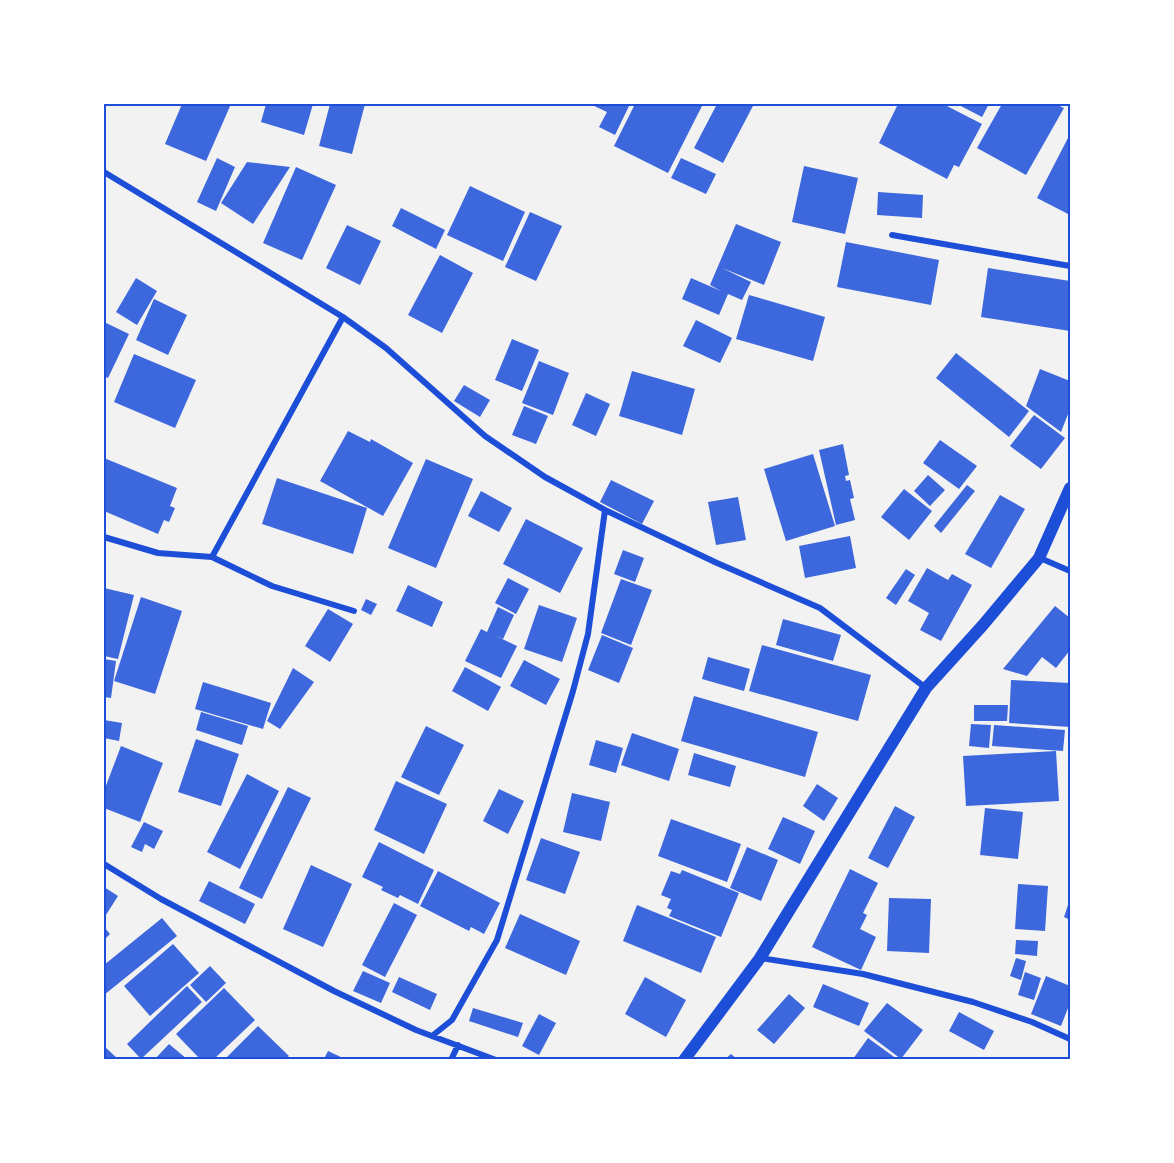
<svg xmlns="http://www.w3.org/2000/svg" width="1174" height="1163" font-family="'Asap Condensed',sans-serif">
<rect width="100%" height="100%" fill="#f2f2f2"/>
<!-- building -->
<path fill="#3d67dc" d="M182 104H231L206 161 165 144Z
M266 104H313L304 135 261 122Z
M330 104H365L352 154 319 146Z
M590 104H630L615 135 599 127 607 112Z
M635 104H703L668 173 614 146Z
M717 104H754L723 163 694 148Z
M898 104H943L982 124 959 167 954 165 947 179 879 143Z
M957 104H989L982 117Z
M1002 104H1055L1064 108 1026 175 977 148Z
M1070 134V215L1037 198Z
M217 158 235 167 216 211 197 202Z
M681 158 716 174 706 194 671 178Z
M247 162 290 167 253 224 221 203Z
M804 166 858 178 845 234 792 222Z
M296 167 336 185 302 260 263 243Z
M470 186 525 212 503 261 447 235Z
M878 192 923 195 922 218 877 215Z
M401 208 445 230 436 249 392 226Z
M530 212 562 226 536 281 505 267Z
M736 224 781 242 764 285 722 268 751 282 742 300 728 294 719 315 682 299 691 278 721 291 710 285Z
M347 225 381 241 360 285 326 268Z
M846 242 939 260 931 305 837 287Z
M440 255 473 273 442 333 408 315Z
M988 268 1070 281V331L981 317Z
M136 278 157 291 137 325 116 312Z
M749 295 825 317 813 361 736 339Z
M154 299 187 315 168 355 136 340Z
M696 320 732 338 720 363 683 346Z
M104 322 129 334 108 378 104 376Z
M512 339 539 350 522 391 495 380Z
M956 353 1029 411 1009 437 936 378Z
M134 354 196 380 175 428 114 402Z
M539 361 569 373 553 415 522 403Z
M1040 369 1070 381V409L1061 432 1026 406Z
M632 371 695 389 682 435 619 416Z
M464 385 490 400 480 417 454 401Z
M586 393 610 404 596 436 572 425Z
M524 406 548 416 536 444 512 435Z
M1034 415 1065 438 1041 469 1010 446Z
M348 431 370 442 371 439 413 463 383 516 320 481Z
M940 440 977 466 959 489 923 463Z
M843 444 849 475 845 476 846 481 850 480 854 498 850 499 855 520 836 525 819 450Z
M813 454 835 526 786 541 764 469Z
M104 458 177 488 170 506 175 508 169 522 164 520 158 534 104 511Z
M426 459 473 479 436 568 388 548Z
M928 475 945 490 930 506 914 491Z
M277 478 367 508 353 554 262 524Z
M611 480 654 501 642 524 600 502Z
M967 485 975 491 941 533 934 526Z
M904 489 932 511 909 540 881 517Z
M481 491 512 508 499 532 468 516Z
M1000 495 1025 509 991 568 965 554Z
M738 497 746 540 716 545 708 502Z
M526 519 583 548 560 593 503 564Z
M850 536 856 568 805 578 799 546Z
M623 550 644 558 635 582 614 574Z
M927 568 948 580 952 574 972 585 941 641 920 630 929 613 908 601Z
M906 569 915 575 896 605 886 598Z
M508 578 529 589 516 614 495 603Z
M621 579 652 590 631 645 601 633Z
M408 585 443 602 432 627 396 611Z
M104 588 134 595 118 659 104 656Z
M141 597 182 611 155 694 114 681Z
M366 599 377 604 371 615 361 610Z
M539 605 577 618 562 662 524 649Z
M1055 606 1070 618V650L1056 668 1042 657 1027 676 1003 669Z
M498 607 514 615 503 639 494 635 517 646 501 678 465 661 481 629 487 632Z
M328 609 353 624 330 662 305 646Z
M783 619 841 635 833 661 776 645Z
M602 635 633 648 619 683 588 670Z
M762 645 871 675 858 721 749 691Z
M708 657 750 669 744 691 702 679Z
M104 659 116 661 111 698 104 697Z
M524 660 560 679 546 705 510 686Z
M465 667 501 687 488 711 452 691Z
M293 668 314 682 280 729 267 721Z
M1011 680 1070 683V727L1009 723Z
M203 682 271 703 263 729 195 709Z
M694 696 818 732 805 777 681 741Z
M974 705H1008L1007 721H974Z
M201 712 248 726 242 745 196 730Z
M104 720 122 723 119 741 104 738Z
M971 724 991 725 989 748 969 746Z
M994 725 1065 730 1063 751 992 746Z
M426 726 464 745 439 795 401 777Z
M632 733 679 749 669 781 621 765Z
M196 739 239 754 221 806 178 792Z
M596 740 623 748 616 773 589 765Z
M121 746 163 763 140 822 104 808V791Z
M1056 751 1059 801 966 806 963 756Z
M694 753 736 766 730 787 688 775Z
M247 774 279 791 240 869 207 852Z
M396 781 447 804 424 854 374 830Z
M817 784 838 798 824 821 803 806Z
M288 787 311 798 262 899 239 888Z
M499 789 524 801 508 834 483 821Z
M572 793 610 802 601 841 563 832Z
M895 806 915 817 888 868 868 858Z
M985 808 1023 812 1018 859 980 855Z
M783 817 815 831 800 864 768 849Z
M671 819 741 844 727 882 658 856Z
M144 822 163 831 154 849 145 844 142 852 131 847Z
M541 838 580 852 565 894 526 880Z
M379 842 434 870 418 904 400 895 398 898 381 890 383 887 362 877Z
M747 847 778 860 761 901 730 888Z
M311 865 352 884 323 947 283 929Z
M850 869 878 883 863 913 867 915 860 929 876 937 861 970 812 947Z
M682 870 739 893 721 937 669 916 672 910 667 908 671 899 661 895 671 871 680 874Z
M438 871 500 903 484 934 471 927 469 931 420 906Z
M209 881 255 904 245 924 199 901Z
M1018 884 1048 886 1045 931 1015 929Z
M104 887 118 896 104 918Z
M889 898 931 899 929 953 887 951Z
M1070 899V920L1064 917Z
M394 903 417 915 385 977 362 965Z
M637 905 716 937 701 973 623 941Z
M520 914 580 941 566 975 505 948Z
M162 918 177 936 104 995V965Z
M104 927 110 934 104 940Z
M1016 940 1038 941 1037 956 1015 954Z
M173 944 199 973 150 1016 124 986Z
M1016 958 1026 961 1021 980 1010 976Z
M210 966 226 983 206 1002 190 985Z
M363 971 390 983 381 1003 353 991Z
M1025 972 1041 978 1034 1000 1018 995Z
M1046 976 1070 986V1003L1061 1026 1031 1014Z
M399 977 437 994 430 1010 392 992Z
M645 977 686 1000 666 1037 625 1014Z
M823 984 869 1003 859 1026 813 1007Z
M187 986 202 1002 141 1059 127 1044Z
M224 988 255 1020 214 1059H200L176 1034Z
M789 994 805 1008 774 1044 757 1030Z
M887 1003 923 1030 901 1059 864 1031Z
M473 1008 523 1023 518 1037 469 1021Z
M959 1012 994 1031 984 1050 949 1031Z
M539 1014 556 1023 539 1055 522 1046Z
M258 1026 289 1056 285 1059H225Z
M868 1038 897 1059H853Z
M169 1044 187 1059H155Z
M105 1047 118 1059H104Z
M328 1051 345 1059H324Z
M731 1054 737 1059H725Z"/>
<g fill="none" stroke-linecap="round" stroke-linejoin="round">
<!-- minor -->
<path stroke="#1d4ed8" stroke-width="6" d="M104 172 343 317 386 348 485 436 545 477 605 510 717 563 820 608 926 688
M892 235 1070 266
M104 537 158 553 212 557 343 317
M212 557 272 586 354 611
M1040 558 1070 571
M104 864 161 899 334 991 416 1030 496 1060
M760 958 863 974 973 1002 1032 1022 1070 1039
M432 1036 452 1020 497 940 573 691 588 634 605 510
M451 1060 458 1045"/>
<!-- secondary -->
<path stroke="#1d4ed8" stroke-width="12" d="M684 1060 760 958 926 688 983 625 1039 558 1070 488"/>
</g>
<!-- border -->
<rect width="1174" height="1163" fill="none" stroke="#ffffff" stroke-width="210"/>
<rect x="105" y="105" width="964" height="953" fill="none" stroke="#1d4ed8" stroke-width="2"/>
</svg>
